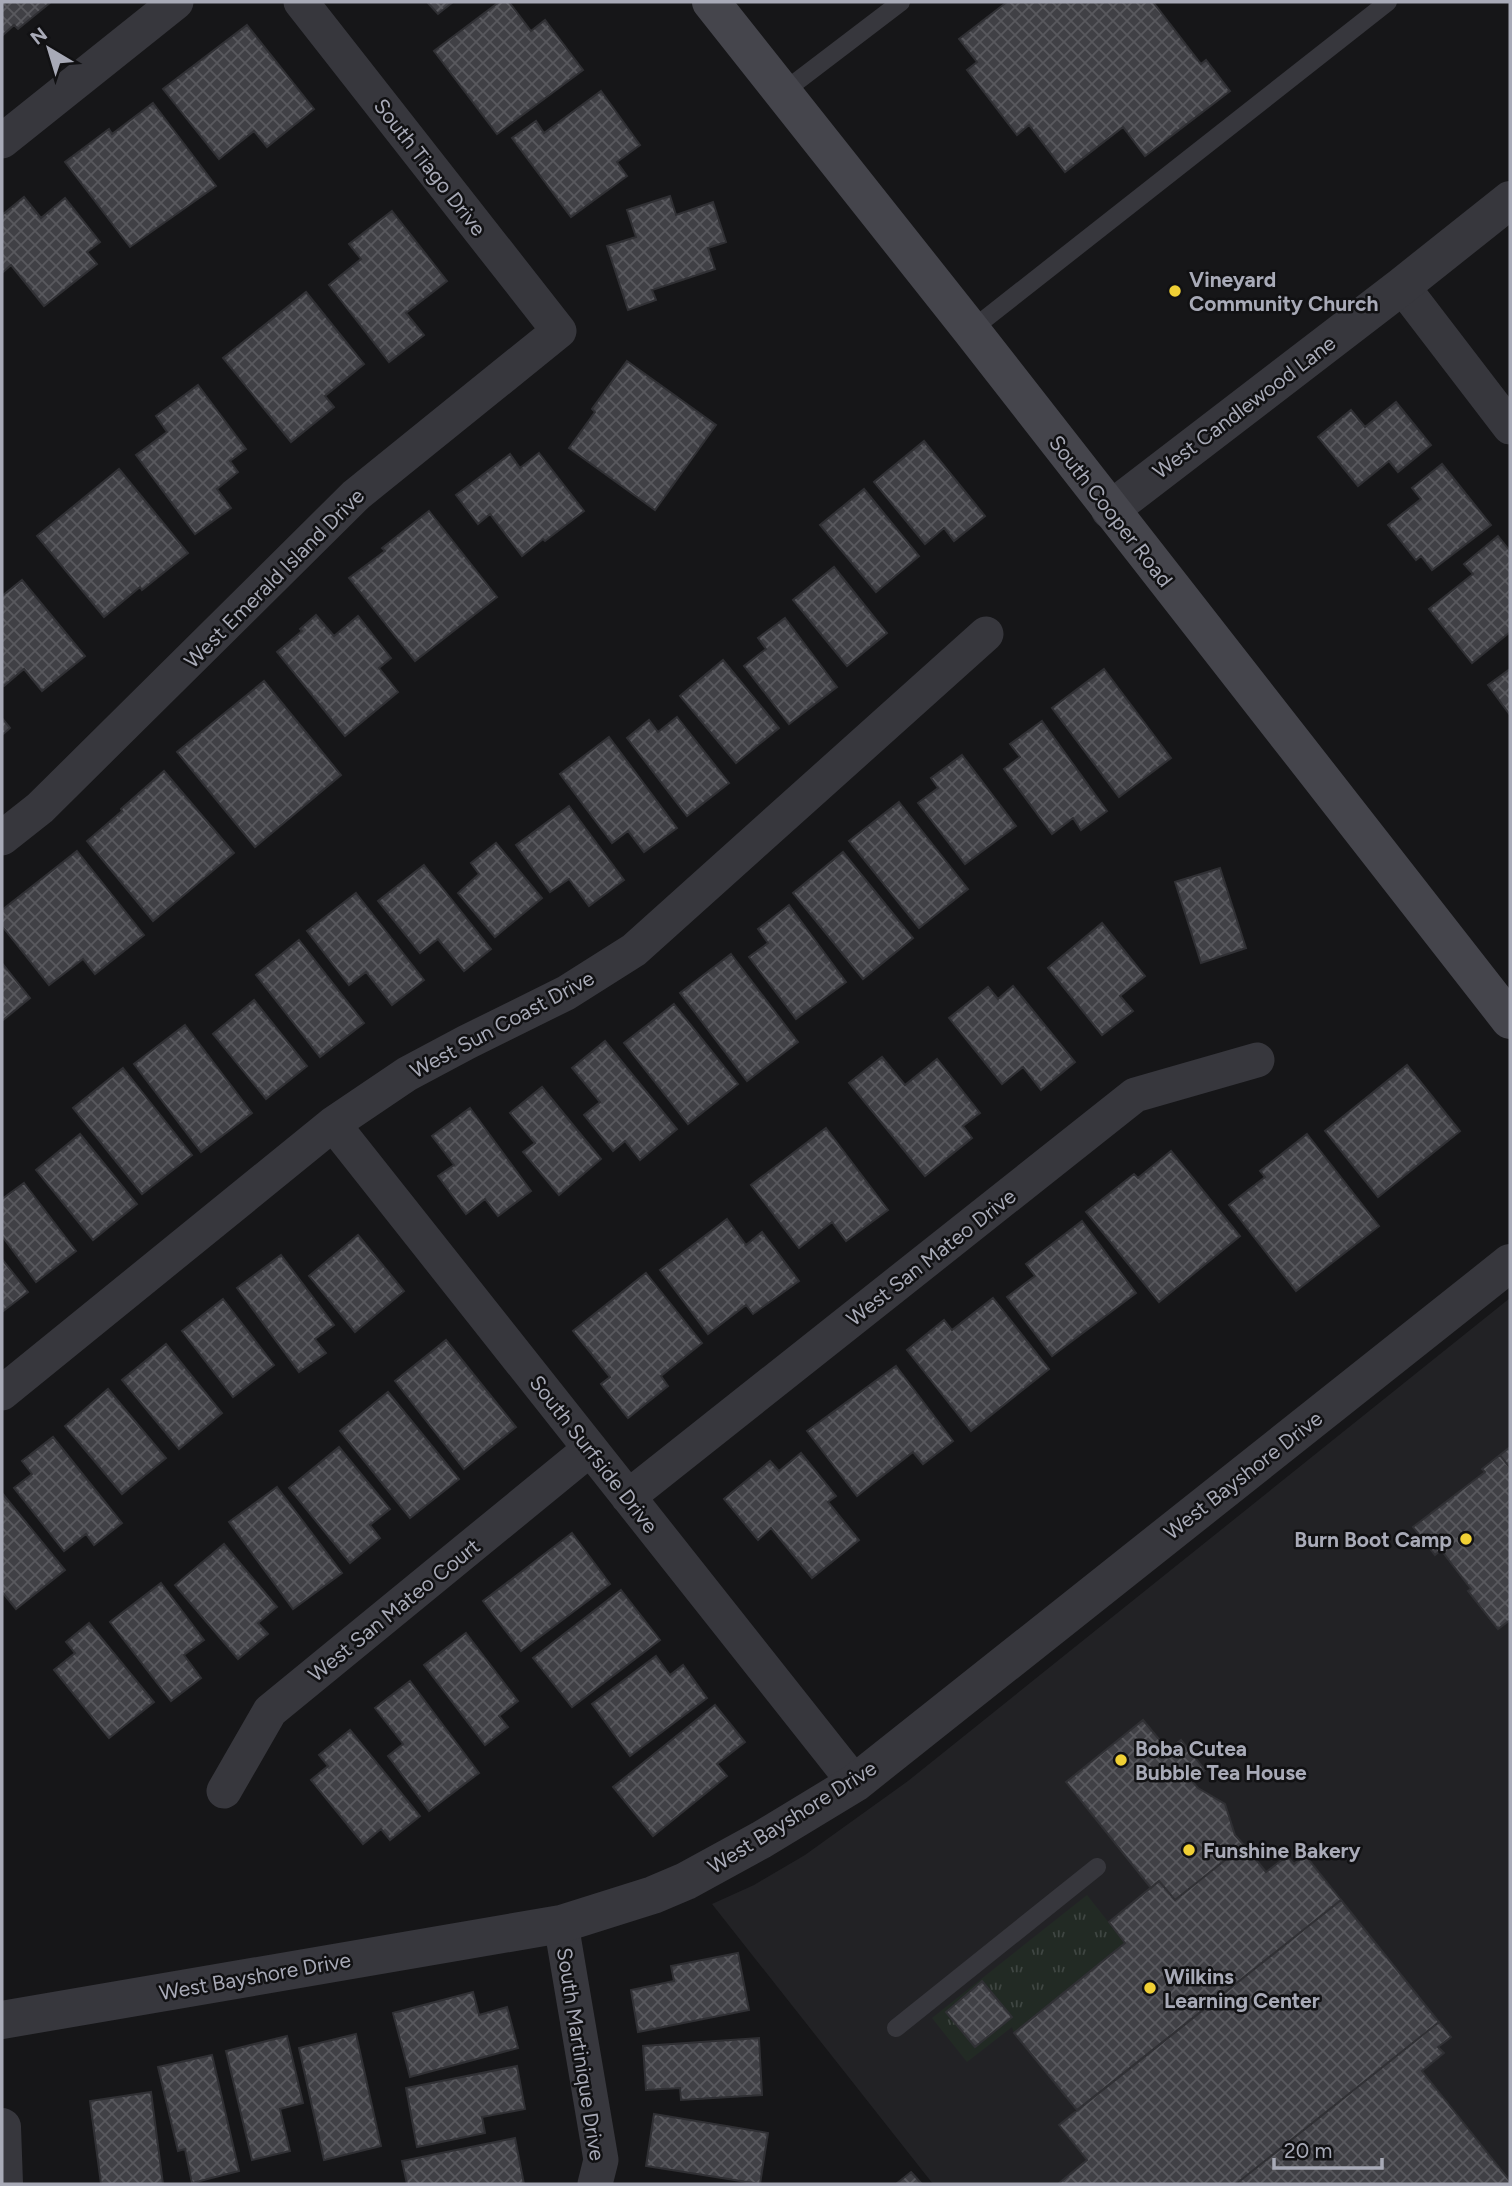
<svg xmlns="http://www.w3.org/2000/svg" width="1512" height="2186" font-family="Figtree,sans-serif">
<defs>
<pattern id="park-tufts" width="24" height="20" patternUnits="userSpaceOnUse" patternTransform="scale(1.75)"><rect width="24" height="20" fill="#222a24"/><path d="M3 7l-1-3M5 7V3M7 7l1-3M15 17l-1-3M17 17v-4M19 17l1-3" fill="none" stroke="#3f4642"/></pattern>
<pattern id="building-cross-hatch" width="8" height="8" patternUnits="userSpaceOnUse" patternTransform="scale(1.75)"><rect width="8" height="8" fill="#404045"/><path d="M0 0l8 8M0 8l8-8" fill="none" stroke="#59595e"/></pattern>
</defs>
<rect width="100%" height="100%" fill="#161618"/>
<!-- built -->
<path fill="#222225" d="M1510 1298V2184H933L712 1904 754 1885 805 1855 908 1781Z"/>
<!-- park -->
<path fill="url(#park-tufts)" d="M1087 1895 1125 1943 1014 2033 1012 2027 967 2062 932 2018Z"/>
<!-- building -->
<path fill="url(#building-cross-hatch)" stroke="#303034" stroke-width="2" d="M2 2H51L18 29 14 25 2 36Z
M427 2H453L438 14Z
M499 2H509L531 31 545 20 583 70 497 134 434 51Z
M1007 2H1153L1201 64 1206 60 1230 91 1145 156 1123 127 1065 172 1029 125 1017 135 967 70 977 62 959 39Z
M247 25 314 109 267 147 254 131 219 159 163 89Z
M601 91 640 145 617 162 627 176 571 217 512 138 536 121 544 133Z
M153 103 216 186 130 247 65 162 109 129 112 134Z
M670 196 676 215 713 202 726 242 708 248 715 269 652 290 656 300 628 310 607 246 636 237 627 210Z
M24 197 41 218 65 198 100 242 87 252 97 264 44 306 11 265 2 273V215Z
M392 211 447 281 406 313 424 335 389 362 329 285 361 259 349 244Z
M306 292 364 364 325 396 334 407 291 442 223 358Z
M627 361 716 425 655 510 569 448 595 412 592 409Z
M198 385 246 449 230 461 238 472 217 489 231 508 195 534 136 455 167 432 156 416Z
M1396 402 1431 445 1398 472 1389 461 1358 486 1318 437 1351 410 1365 427Z
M924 441 985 516 954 541 944 528 925 544 874 482Z
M539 453 584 511 545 541 543 539 522 556 490 514 478 524 456 495 510 454 520 468Z
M1442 464 1491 525 1432 570 1421 556 1416 560 1388 525 1421 499 1412 488Z
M119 469 188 553 142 590 140 587 104 617 37 536Z
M864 489 919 556 876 592 820 525Z
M429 511 497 597 415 661 349 578 385 551 382 548Z
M1498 536 1510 551V632L1472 663 1429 609 1473 574 1464 564Z
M834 567 887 633 847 666 793 600Z
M22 580 85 656 42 691 24 669 4 686 2 683V596Z
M316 615 334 636 358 616 391 658 379 668 398 692 345 736 277 652 302 631 300 629Z
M785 618 837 687 789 724 744 666 766 649 758 638Z
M723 660 779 728 736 763 680 696Z
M1104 669 1171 758 1119 797 1052 708Z
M1510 669V715L1488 685Z
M264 681 341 775 255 847 177 752Z
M677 717 729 783 687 816 627 738 649 720 658 732Z
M2 718 10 728 2 735Z
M1042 721 1107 811 1081 830 1073 818 1052 834 1004 769 1020 757 1010 744Z
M609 737 677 828 644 852 628 831 612 843 560 774Z
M962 755 1016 826 965 864 918 803 938 788 931 778Z
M164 771 234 853 153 921 87 841 122 811 121 809Z
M899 802 968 889 919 928 849 841Z
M569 806 624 880 589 906 569 879 550 892 516 845Z
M496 843 542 898 495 937 458 893 479 874 471 863Z
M77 851 144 935 95 974 83 959 49 985 2 926V910Z
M843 852 913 938 863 979 793 893Z
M424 865 491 949 464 971 438 939 420 953 378 901Z
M1220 868 1246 948 1201 963 1175 882Z
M356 893 424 980 392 1005 366 972 349 985 307 931Z
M789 905 846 982 796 1019 749 957 768 943 758 929Z
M1102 923 1145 976 1120 996 1133 1011 1102 1035 1048 968Z
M299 940 364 1023 320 1057 256 975Z
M731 954 798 1042 747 1081 680 993Z
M2 963 30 998 2 1021Z
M1013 986 1075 1062 1041 1090 1023 1067 1002 1084 949 1018 988 987 998 999Z
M254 1000 307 1066 266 1099 213 1034Z
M674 1004 738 1084 688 1124 624 1043Z
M185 1025 252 1113 201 1152 134 1064Z
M605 1041 677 1129 640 1160 625 1141 613 1151 584 1115 600 1102 572 1068Z
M882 1057 905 1085 937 1059 980 1113 963 1126 972 1138 925 1176 849 1083Z
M1407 1065 1460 1131 1378 1197 1325 1131Z
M123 1068 192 1155 142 1194 73 1108Z
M542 1087 601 1159 559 1195 523 1152 535 1143 510 1113Z
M470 1108 531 1191 498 1216 485 1199 466 1214 438 1176 454 1165 432 1136Z
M826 1128 888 1210 846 1241 832 1222 799 1248 751 1185Z
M80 1134 137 1204 93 1240 36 1170Z
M1307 1134 1379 1226 1296 1291 1229 1205 1265 1177 1260 1171Z
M1171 1151 1240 1236 1159 1302 1086 1212 1134 1174 1138 1178Z
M24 1183 76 1251 36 1282 2 1236V1199Z
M727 1219 746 1245 762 1232 799 1281 753 1314 746 1305 708 1334 660 1270Z
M1082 1221 1136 1293 1052 1356 1007 1297 1035 1276 1026 1264Z
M358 1235 404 1291 355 1332 309 1276Z
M281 1255 334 1325 315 1339 326 1353 299 1372 237 1288Z
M2 1259 28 1292 2 1312Z
M646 1273 702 1343 661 1376 668 1386 628 1418 601 1384 610 1377 573 1331Z
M993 1298 1049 1369 971 1431 907 1350 944 1320 952 1330Z
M223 1299 274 1365 233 1397 182 1331Z
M446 1340 516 1427 464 1469 395 1381Z
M166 1344 222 1413 179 1449 122 1380Z
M896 1366 953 1441 923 1464 913 1452 857 1496 807 1431Z
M108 1389 166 1458 122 1494 65 1426Z
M388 1392 459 1479 410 1518 340 1431Z
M53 1437 122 1523 94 1545 86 1534 64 1551 14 1488 32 1474 22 1461Z
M339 1447 390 1509 370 1525 380 1538 350 1563 289 1488Z
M1510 1447V1468L1500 1455Z
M801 1453 836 1496 828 1502 859 1540 812 1578 771 1528 758 1540 724 1499 770 1461 779 1471Z
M1500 1455 1510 1468V1620L1498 1629 1468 1591 1471 1589 1441 1550 1435 1555 1413 1527 1485 1472 1482 1469Z
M277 1487 342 1573 293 1609 229 1522Z
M2 1493 65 1570 16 1609 2 1592Z
M572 1533 610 1584 521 1651 483 1601Z
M224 1544 277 1607 258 1623 268 1634 238 1659 175 1585Z
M161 1583 204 1640 184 1655 201 1678 171 1701 110 1622Z
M621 1590 660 1640 572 1707 533 1658Z
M89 1623 154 1702 109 1738 54 1670 75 1653 66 1642Z
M466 1633 518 1701 499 1716 508 1727 485 1745 424 1665Z
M656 1656 670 1675 683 1665 707 1698 630 1756 592 1704Z
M410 1681 479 1773 429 1811 388 1756 403 1744 375 1708Z
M715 1705 745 1742 717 1764 727 1776 653 1836 613 1787Z
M1143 1720 1168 1750 1181 1740 1205 1770 1192 1781 1198 1788 1225 1804 1235 1835 1244 1845 1175 1900 1159 1881 1151 1888 1066 1782Z
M350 1730 420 1816 390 1840 381 1829 363 1844 311 1780 328 1766 319 1755Z
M1244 1845 1266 1872 1287 1856 1294 1864 1305 1855 1341 1900 1077 2110 1014 2033 1125 1943 1109 1922 1159 1881 1175 1900Z
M1341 1900 1439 2022 1236 2184H1058L1087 2160 1059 2125Z
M738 1953 749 2010 638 2032 631 1990 674 1981 671 1966Z
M982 1981 1012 2017 975 2047 946 2012Z
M473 1992 479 2015 507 2007 518 2048 410 2077 393 2013Z
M1439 2022 1451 2037 1438 2047 1444 2053 1422 2071 1510 2181V2184H1236Z
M356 2034 381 2146 324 2160 299 2048Z
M287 2036 303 2103 280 2109 290 2151 252 2160 226 2051Z
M759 2038 762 2095 681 2100 680 2088 646 2090 643 2046Z
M212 2055 239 2171 192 2183 185 2149 178 2151 158 2067Z
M517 2066 525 2109 482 2117 485 2133 417 2147 406 2088Z
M151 2092 163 2184H101L90 2101Z
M654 2114 768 2133 760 2184 646 2166Z
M515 2138 524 2184H407L402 2161Z
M911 2172 922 2184H896Z"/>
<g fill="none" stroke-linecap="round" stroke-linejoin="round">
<!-- service -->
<path stroke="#37373d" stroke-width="18" d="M783 92 901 2
M971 330 1388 2
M896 2028 1097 1867"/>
<!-- minor -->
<path stroke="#37373d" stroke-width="35" d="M2 141 176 2
M1402 286 1510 427
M2 838 40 808 356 495 559 331 301 2
M333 1124 855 1783
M2 1393 333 1124 407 1074 467 1042 566 993 634 950 986 634
M628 1497 1135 1095 1257 1060
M224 1791 270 1711 590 1449
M561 1924 601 2160 595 2184"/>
<!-- tertiary -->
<path stroke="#37373d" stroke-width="38" d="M1110 510 1402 286 1510 200
M2 2020 561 1924 653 1895 686 1881 761 1840 855 1783 1510 1263
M2 2127 4 2184"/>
<!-- secondary -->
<path stroke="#45454c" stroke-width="38" d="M711 2 971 330 1510 1020"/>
</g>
<!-- markers -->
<g fill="#f0d035" stroke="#111113" stroke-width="2.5">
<circle cx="1175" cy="291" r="7"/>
<circle cx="1466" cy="1539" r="7"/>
<circle cx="1121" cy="1760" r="7"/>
<circle cx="1189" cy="1850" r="7"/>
<circle cx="1150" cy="1988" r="7"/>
</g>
<g text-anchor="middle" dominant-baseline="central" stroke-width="5" stroke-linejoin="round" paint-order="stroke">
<!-- street labels -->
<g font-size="21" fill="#a8aab7" stroke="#111113">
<text transform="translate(430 167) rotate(52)">South Tiago Drive</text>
<text transform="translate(1244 407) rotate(-37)">West Candlewood Lane</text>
<text transform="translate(1111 511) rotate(52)">South Cooper Road</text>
<text transform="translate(274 578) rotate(-45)">West Emerald Island Drive</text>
<text transform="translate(502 1024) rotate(-28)">West Sun Coast Drive</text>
<text transform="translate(931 1257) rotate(-38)">West San Mateo Drive</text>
<text transform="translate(594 1454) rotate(52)">South Surfside Drive</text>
<text transform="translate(1243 1475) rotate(-38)">West Bayshore Drive</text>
<text transform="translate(394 1610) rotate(-39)">West San Mateo Court</text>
<text transform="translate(792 1817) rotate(-32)">West Bayshore Drive</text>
<text transform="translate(255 1976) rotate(-10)">West Bayshore Drive</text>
<text transform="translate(581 2054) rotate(81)">South Martinique Drive</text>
</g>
<!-- poi labels -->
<g font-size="21" font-weight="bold" fill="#a8aab7" stroke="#111113" text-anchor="start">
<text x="1189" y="279">Vineyard<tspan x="1189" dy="24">Community Church</tspan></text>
<text x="1452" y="1539" text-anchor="end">Burn Boot Camp</text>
<text x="1135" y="1748">Boba Cutea<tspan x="1135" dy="24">Bubble Tea House</tspan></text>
<text x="1203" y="1850">Funshine Bakery</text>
<text x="1164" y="1976">Wilkins<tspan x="1164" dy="24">Learning Center</tspan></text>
</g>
</g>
<!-- border -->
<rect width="1512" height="2186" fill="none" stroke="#a8aab7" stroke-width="7"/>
<!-- north arrow -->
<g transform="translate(49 49) rotate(322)" stroke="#111113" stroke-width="5" paint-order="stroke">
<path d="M0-5L12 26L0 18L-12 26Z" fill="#a8aab7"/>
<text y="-10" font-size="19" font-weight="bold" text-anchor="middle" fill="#a8aab7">N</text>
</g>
<!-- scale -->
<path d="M1274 2158v10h108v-10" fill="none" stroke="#a8aab7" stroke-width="3.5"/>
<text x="1284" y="2158" font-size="21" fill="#a8aab7" stroke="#111113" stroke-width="5" paint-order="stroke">20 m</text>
</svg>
